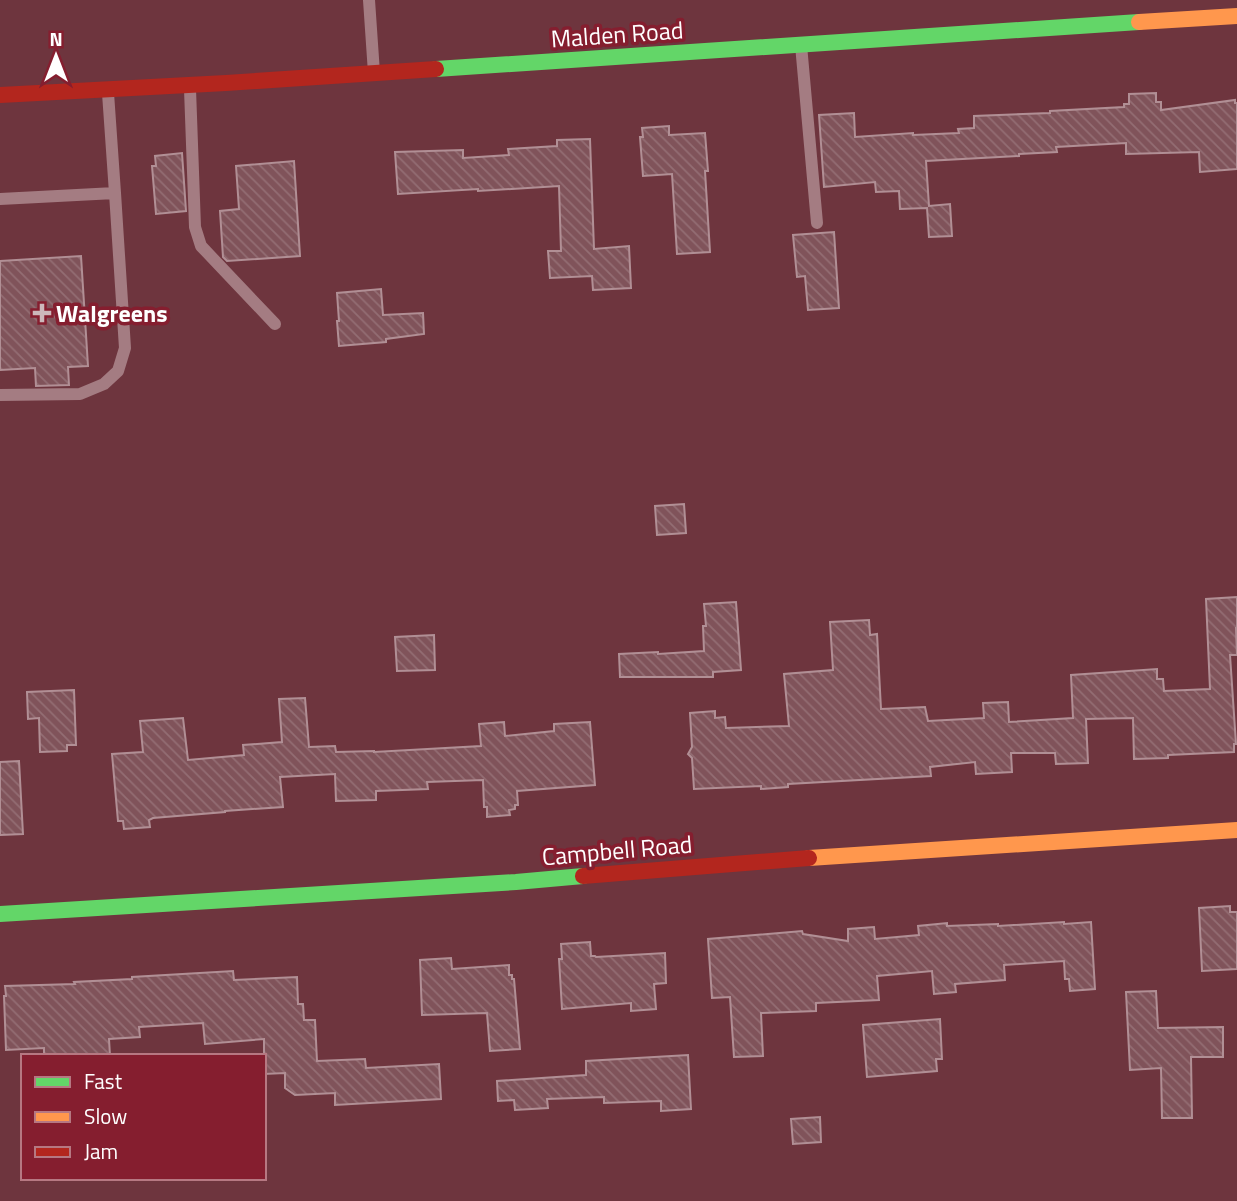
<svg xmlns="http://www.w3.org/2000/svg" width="1237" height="1201" font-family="'Titillium Web',sans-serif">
<defs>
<pattern id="building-back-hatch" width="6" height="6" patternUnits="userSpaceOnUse" patternTransform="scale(1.75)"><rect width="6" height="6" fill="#80535a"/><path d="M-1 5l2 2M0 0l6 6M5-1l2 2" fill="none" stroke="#936d73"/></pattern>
</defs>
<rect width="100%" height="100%" fill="#6e353e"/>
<!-- building -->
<path fill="url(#building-back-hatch)" stroke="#b18f95" stroke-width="2" d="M1156 93V102H1161V110L1235 100V103H1237V169L1200 172 1199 152 1126 154V143L1056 147 1057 152 1019 154V156L926 161 929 206 950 204 952 236 929 237 927 208 900 209 899 191 876 192 875 182 824 187 819 115 854 113 855 137 913 133V135L959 133 958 129 974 128V116L1050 113V111L1124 107V104H1129V94Z
M669 126V135L705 133 708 171H705L710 252 677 254 672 174 643 176 640 137H643L642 128Z
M590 139 594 249 629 246 631 288 593 290 592 276 550 278 548 251H561L559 186 478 191V189L398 194 395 152 463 150V158L509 155 508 149 557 146V140Z
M182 153 186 211 156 214 152 166H156L155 156Z
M294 161 300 256 227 261 223 257 220 211 239 209 236 166Z
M834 232 839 308 808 310 805 276 797 277 793 235Z
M81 256 88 366 68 367 69 385 36 386 35 368 0 370V261Z
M381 289 383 315 423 313 424 334 386 339V342L339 346 337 321H339L337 293Z
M684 504 686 533 657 535 655 506Z
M1237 597V628H1236L1237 655H1230L1236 744H1234V752L1168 755V758L1134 759 1133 718 1086 719 1088 763 1056 764 1055 753H1011L1012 772 976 774 975 762 930 767 931 776 788 784V787L761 789V786L694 789 692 758 688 754 692 747 690 713 715 711V718L725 717 726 728 789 726 784 674 833 670 830 622 869 620 870 635 877 634 881 709 925 707 928 721 984 718 983 703 1008 702 1009 722 1073 718 1071 675 1157 669V679H1163L1164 691 1210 689 1206 599Z
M736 602 741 670 713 672V677H620L619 654 658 652V654L704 651 703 626H706L704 604Z
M434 635 435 670 397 671 395 637Z
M74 690 76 745H67V751L40 752 39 718 28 719 27 692Z
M305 698 309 747 335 746 336 752 374 751V752L481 746 479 724 504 722 505 736 554 731V724L590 722 595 785 517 791 518 805H515V809L509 810 510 815 487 817V807H484L483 780 427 782 428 789 376 791V800L336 801 335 774 280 777 283 807 225 811V812L153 818 149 820 150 827 124 829 123 821H118L112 754 143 752 140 721 183 718 188 760 244 755 243 745 282 742 279 699Z
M19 761 23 834 0 835V762Z
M1230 906V912H1237V969L1202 971 1199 908Z
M1064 922V924L1091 922 1095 989 1070 991 1069 979H1065L1064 961 1004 965 1005 980 955 984 956 992 934 994 932 971 877 976 879 1000 816 1003V1011L761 1013 763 1056 734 1057 730 997 712 998 708 939 802 931 803 934 848 941V929L874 927 875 939 919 935 918 926 947 923V926L998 924V926Z
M590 942 591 956H595L596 957 665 953 666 983 654 984 656 1009 631 1011V1003L562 1009 559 959H562L561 944Z
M451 958 452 969 509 965V975H512V979H514L520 1049 490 1051 487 1013 422 1015 420 960Z
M233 971 234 980 297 977 298 1004H303L304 1020H315L317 1061 365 1059 366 1068 439 1064 441 1099 335 1105V1093L295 1095 285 1088V1073L264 1074V1039L205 1044 203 1023 139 1027 140 1037 109 1039 110 1056H44V1048L6 1050 4 996H6L5 986 75 984 74 982 132 979V977Z
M1156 991 1158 1028 1223 1027V1057H1191L1192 1118H1162L1161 1068 1130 1070 1126 992Z
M940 1019 942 1059H936L937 1071 867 1077 863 1025Z
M688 1055 691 1109 661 1111V1101L604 1103V1097L547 1099 548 1108 515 1110 514 1100 498 1101 497 1081 586 1075V1061Z
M820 1117 821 1142 793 1144 791 1119Z"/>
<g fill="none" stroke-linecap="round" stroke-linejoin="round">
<!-- lane -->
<path stroke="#a47c82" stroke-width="12" d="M369 0 374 73
M801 45 817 223
M190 89 195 227 201 246 275 324
M0 199 115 193 108 93
M0 395 80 394 104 384 118 371 125 348 115 193"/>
<!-- fast -->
<path stroke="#63d668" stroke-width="16" d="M436 69 1139 22
M0 914 516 882 583 876"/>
<!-- slow -->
<path stroke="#ff974d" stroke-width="16" d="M1139 22 1237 16
M809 858 1237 830"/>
<!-- jam -->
<path stroke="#b3261e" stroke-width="16" d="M0 95 226 83 436 69
M583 876 809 858"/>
</g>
<!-- markers -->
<path fill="#ccb8bb" stroke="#851e2f" stroke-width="2.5" d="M38.5 302.5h7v7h7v7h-7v7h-7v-7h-7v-7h7z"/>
<g text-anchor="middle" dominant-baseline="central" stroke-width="7" stroke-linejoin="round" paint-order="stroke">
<!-- street labels -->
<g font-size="24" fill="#fff" stroke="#851e2f">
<text transform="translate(617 34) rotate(-4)">Malden Road</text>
<text transform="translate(617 850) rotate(-5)">Campbell Road</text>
</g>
<!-- poi labels -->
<g font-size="24" font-weight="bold" fill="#fff" stroke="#851e2f" text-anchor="start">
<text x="56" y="313">Walgreens</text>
</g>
</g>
<!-- legend -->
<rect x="21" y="1054" width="245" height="126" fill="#851e2f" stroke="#b67882" stroke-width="2"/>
<rect x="35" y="1077" width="35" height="10" fill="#63d668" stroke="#b67882" stroke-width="2"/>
<text x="84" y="1089" font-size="21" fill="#ffffff">Fast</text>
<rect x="35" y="1112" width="35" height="10" fill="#ff974d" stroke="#b67882" stroke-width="2"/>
<text x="84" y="1124" font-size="21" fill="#ffffff">Slow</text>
<rect x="35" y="1147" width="35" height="10" fill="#b3261e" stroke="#b67882" stroke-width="2"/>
<text x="84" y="1159" font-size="21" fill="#ffffff">Jam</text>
<!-- north arrow -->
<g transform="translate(56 56)" stroke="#851e2f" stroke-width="5" paint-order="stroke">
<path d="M0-5L12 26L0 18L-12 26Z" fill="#ffffff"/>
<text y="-10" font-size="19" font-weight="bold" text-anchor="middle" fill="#ffffff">N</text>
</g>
</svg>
